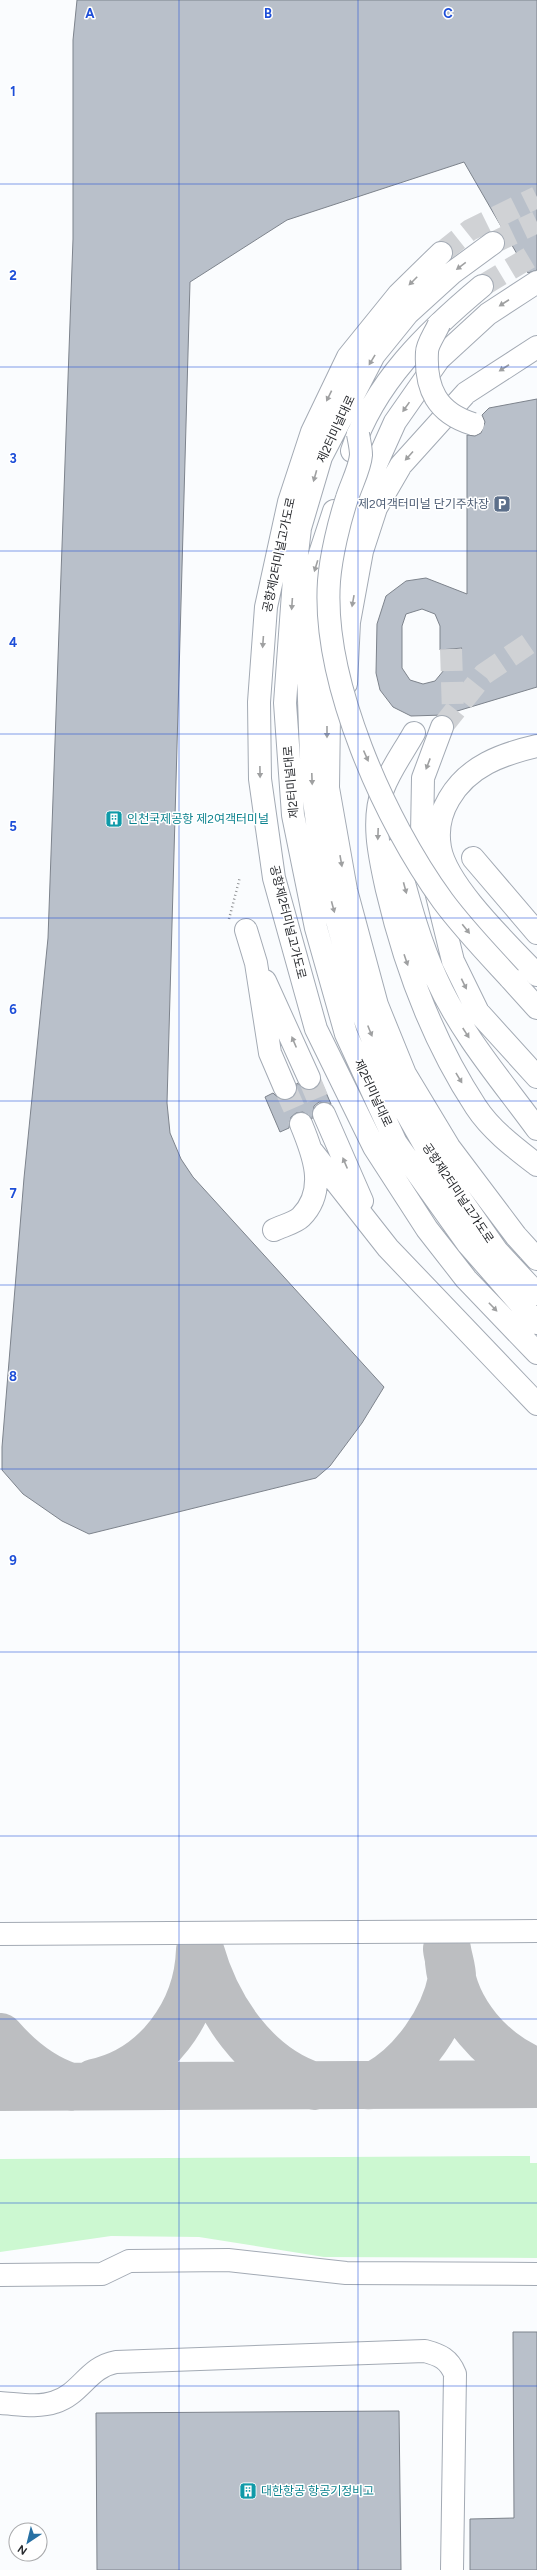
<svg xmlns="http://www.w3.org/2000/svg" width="537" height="2570" font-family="Figtree,'Noto Sans KR',sans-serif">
<rect width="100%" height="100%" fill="#fafcfe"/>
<!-- green -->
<path fill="#ccf8d1" d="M530 2156V2163H537V2258L324 2257 199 2237 111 2236 0 2252V2159Z"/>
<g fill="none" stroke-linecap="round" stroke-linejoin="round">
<!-- taxiway -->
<path stroke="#bcbec1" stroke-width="48" d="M200 1950C216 2007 255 2067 314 2086
M449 1962C454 2012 492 2054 537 2072
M0 2037C20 2060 42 2078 71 2087
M94 2083C156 2070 198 2012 200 1950
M362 2085C366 2085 373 2086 377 2084 413 2064 444 2020 452 1979 453 1971 448 1958 447 1949
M0 2087 537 2084"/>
</g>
<!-- building -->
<path fill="#b9c0ca" stroke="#7d838c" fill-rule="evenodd" d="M77 0H537V270L528 273 464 162 287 220 190 282 167 1103 170 1133 181 1159 193 1177 384 1387 362 1423 330 1466 316 1478 89 1534 62 1521 23 1494 2 1470V1447L24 1178 48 938 73 239V40Z
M537 399V687L444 715 411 716 393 707 380 690 376 673 377 624 386 596 406 581 426 578 467 594V435L475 436 481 433 485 422 482 415 489 408ZM422 609 435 614 440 626V650L462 648 435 681 423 684 410 680 402 668V626L406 614Z
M321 1081 331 1104 319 1102 314 1106 312 1119 303 1112 296 1113 291 1117 289 1128 280 1132 265 1097 273 1093 278 1098 290 1100 295 1095 297 1083 308 1090 314 1089Z
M513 2332H537V2570H470V2519L514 2518Z
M399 2411 401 2570H97L96 2413Z"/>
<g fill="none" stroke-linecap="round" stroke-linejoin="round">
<!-- minor-tunnel -->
<path stroke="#d0d2d5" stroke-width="22" stroke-dasharray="22 11" stroke-linecap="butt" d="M493 243 537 222
M441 253 470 230 537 197
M482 286 537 253
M451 649 453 714
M442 727 484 674 537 638
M309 1078 324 1114
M285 1088 301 1124"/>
<!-- minor casing -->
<g stroke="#a3aab4" stroke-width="24">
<path id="minor" d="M493 243 452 273 408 313 374 355 321 457 300 528 294 579 285 703 293 815 316 928 346 1034 396 1143 468 1244 537 1323
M441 253 399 294 348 357 312 432 289 502 266 607 259 702 260 779 274 878 316 1029 374 1147 427 1229 466 1279 537 1353
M352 451C374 383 428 331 482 286
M334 511 314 572 308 670 312 786 324 873 362 1012 389 1082 432 1158 497 1251 537 1294
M336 599 355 511 395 422 439 359 488 314 537 282
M330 646 328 788 346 890 377 1005 405 1074 449 1147 516 1236 537 1259
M340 690 346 684 349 622 362 551 376 508 401 465 466 393 537 347
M442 727 423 778 422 834 453 961 478 1012 537 1077
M414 733C404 751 390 770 383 789 371 821 380 858 387 890 405 967 432 1040 476 1107 491 1130 515 1148 537 1165
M537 746C502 754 468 766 449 799 440 814 437 831 440 848 447 887 510 946 537 975
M395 850C407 894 418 939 437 980 462 1035 502 1081 537 1129
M473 858 537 933
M246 930 256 963 270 1053 285 1088
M510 978 537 1008
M265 981 309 1078
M324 1114 362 1201
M311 1150 388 1248 537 1404
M274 1230C282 1226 295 1223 301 1217 328 1190 313 1153 301 1124
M0 1934 537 1931
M0 2275 102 2274 129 2261 228 2260 346 2273 537 2274
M0 2403C18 2404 38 2408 55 2402 81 2394 88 2367 116 2362L425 2351C440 2355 449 2359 455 2374L452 2570"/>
</g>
<!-- path -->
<path stroke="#8e9093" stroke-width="2.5" stroke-dasharray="1 3" stroke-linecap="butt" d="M229 919 240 877"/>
<!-- minor -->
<use href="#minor" stroke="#fff" stroke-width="22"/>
<!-- minor-bridge casing -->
<g stroke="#a3aab4" stroke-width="24" stroke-linecap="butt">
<path id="minor-bridge" d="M439 324C436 332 427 344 427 352 425 389 437 413 473 424
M358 434C359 440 361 448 361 455 360 468 351 485 347 498 339 522 331 556 329 581 322 681 384 820 443 901 463 928 487 953 510 978"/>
</g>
<!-- minor-bridge -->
<use href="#minor-bridge" stroke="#fff" stroke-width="22"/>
</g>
<!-- one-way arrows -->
<defs><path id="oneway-solid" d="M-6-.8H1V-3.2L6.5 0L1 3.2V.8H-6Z"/></defs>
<g fill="#9fa0a1">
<use href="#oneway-solid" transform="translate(461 266) rotate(143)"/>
<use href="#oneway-solid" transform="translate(413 281) rotate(135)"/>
<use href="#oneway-solid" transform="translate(504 303) rotate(147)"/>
<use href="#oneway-solid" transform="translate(372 360) rotate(121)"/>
<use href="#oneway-solid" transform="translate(504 368) rotate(147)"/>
<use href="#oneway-solid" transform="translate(329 396) rotate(116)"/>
<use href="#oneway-solid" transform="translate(406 407) rotate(125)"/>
<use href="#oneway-solid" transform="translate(409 456) rotate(132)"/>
<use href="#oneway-solid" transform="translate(315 476) rotate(106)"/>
<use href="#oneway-solid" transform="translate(316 566) rotate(107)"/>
<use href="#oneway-solid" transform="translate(353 601) rotate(100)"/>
<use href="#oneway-solid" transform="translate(292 604) rotate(94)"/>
<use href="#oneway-solid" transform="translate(263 642) rotate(94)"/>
<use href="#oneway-solid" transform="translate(327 732) rotate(90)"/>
<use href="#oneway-solid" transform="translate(366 756) rotate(66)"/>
<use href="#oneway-solid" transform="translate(428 764) rotate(111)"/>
<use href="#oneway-solid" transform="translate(260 772) rotate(89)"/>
<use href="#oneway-solid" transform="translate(312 779) rotate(88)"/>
<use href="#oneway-solid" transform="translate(378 834) rotate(92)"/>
<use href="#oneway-solid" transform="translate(341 861) rotate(80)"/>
<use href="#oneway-solid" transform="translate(405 888) rotate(75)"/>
<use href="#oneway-solid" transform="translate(333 907) rotate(75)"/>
<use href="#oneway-solid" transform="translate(466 929) rotate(51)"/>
<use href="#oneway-solid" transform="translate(406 960) rotate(71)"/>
<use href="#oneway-solid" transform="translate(464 984) rotate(64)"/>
<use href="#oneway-solid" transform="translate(370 1031) rotate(68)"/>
<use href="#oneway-solid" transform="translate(466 1033) rotate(57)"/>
<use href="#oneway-solid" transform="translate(294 1042) rotate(-113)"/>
<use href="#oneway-solid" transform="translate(459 1078) rotate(59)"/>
<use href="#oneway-solid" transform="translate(345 1163) rotate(-113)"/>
<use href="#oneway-solid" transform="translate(493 1307) rotate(46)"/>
</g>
<!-- grid -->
<path fill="none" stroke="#1d4ed8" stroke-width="1" stroke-opacity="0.55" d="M179 0V2570M358 0V2570M0 184H537M0 367H537M0 551H537M0 734H537M0 918H537M0 1101H537M0 1285H537M0 1469H537M0 1652H537M0 1836H537M0 2019H537M0 2203H537M0 2386H537"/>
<!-- icons -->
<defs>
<g id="parking-square" transform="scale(0.9)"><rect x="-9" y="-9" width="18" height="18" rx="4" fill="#5c6f8a" stroke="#fff"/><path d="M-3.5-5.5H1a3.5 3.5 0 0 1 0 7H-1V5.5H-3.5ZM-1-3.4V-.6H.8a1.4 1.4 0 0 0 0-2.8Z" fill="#fff"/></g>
<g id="building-square" transform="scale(0.9)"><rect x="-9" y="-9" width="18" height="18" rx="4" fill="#0f9aa8" stroke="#fff"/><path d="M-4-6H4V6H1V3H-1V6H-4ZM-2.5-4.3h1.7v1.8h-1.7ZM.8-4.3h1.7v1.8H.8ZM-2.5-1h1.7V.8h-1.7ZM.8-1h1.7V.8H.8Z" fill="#fff"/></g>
</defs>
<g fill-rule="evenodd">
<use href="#parking-square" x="502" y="504"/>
<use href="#building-square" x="114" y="819"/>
<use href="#building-square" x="248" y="2491"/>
</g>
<g text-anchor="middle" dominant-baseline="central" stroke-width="3" stroke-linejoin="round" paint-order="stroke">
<!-- street labels -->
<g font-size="12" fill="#292b2f" stroke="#fff">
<text transform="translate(336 429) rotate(-65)">제2터미널대로</text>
<text transform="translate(279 555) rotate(-78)">공항제2터미널고가도로</text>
<text transform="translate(291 782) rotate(-95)">제2터미널대로</text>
<text transform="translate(288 922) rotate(76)">공항제2터미널고가도로</text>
<text transform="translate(373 1093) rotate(65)">제2터미널대로</text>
<text transform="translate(458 1193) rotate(56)">공항제2터미널고가도로</text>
</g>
<!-- service labels -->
<g font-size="12" fill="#4e5e75" stroke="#fff" text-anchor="end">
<text x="489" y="504">제2여객터미널 단기주차장</text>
</g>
<!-- culture labels -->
<g font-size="12" fill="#0d838f" stroke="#fff" text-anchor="start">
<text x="127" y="819">인천국제공항 제2여객터미널</text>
<text x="261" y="2491">대한항공 항공기정비고</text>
</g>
</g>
<g font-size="13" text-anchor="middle" font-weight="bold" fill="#1d4ed8" stroke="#fff" stroke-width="3" stroke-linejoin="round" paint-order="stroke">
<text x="90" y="18">A</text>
<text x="268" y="18">B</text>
<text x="448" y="18">C</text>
<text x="13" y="96">1</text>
<text x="13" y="280">2</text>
<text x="13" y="463">3</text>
<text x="13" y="647">4</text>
<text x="13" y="831">5</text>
<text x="13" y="1014">6</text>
<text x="13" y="1198">7</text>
<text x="13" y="1381">8</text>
<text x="13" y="1565">9</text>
</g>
<!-- north arrow -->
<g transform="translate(28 2542) rotate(215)"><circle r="19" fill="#ffffff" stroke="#a9aaac"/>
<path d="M0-3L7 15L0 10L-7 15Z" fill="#2770a3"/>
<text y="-6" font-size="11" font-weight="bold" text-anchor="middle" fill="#292b2f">N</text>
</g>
</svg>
